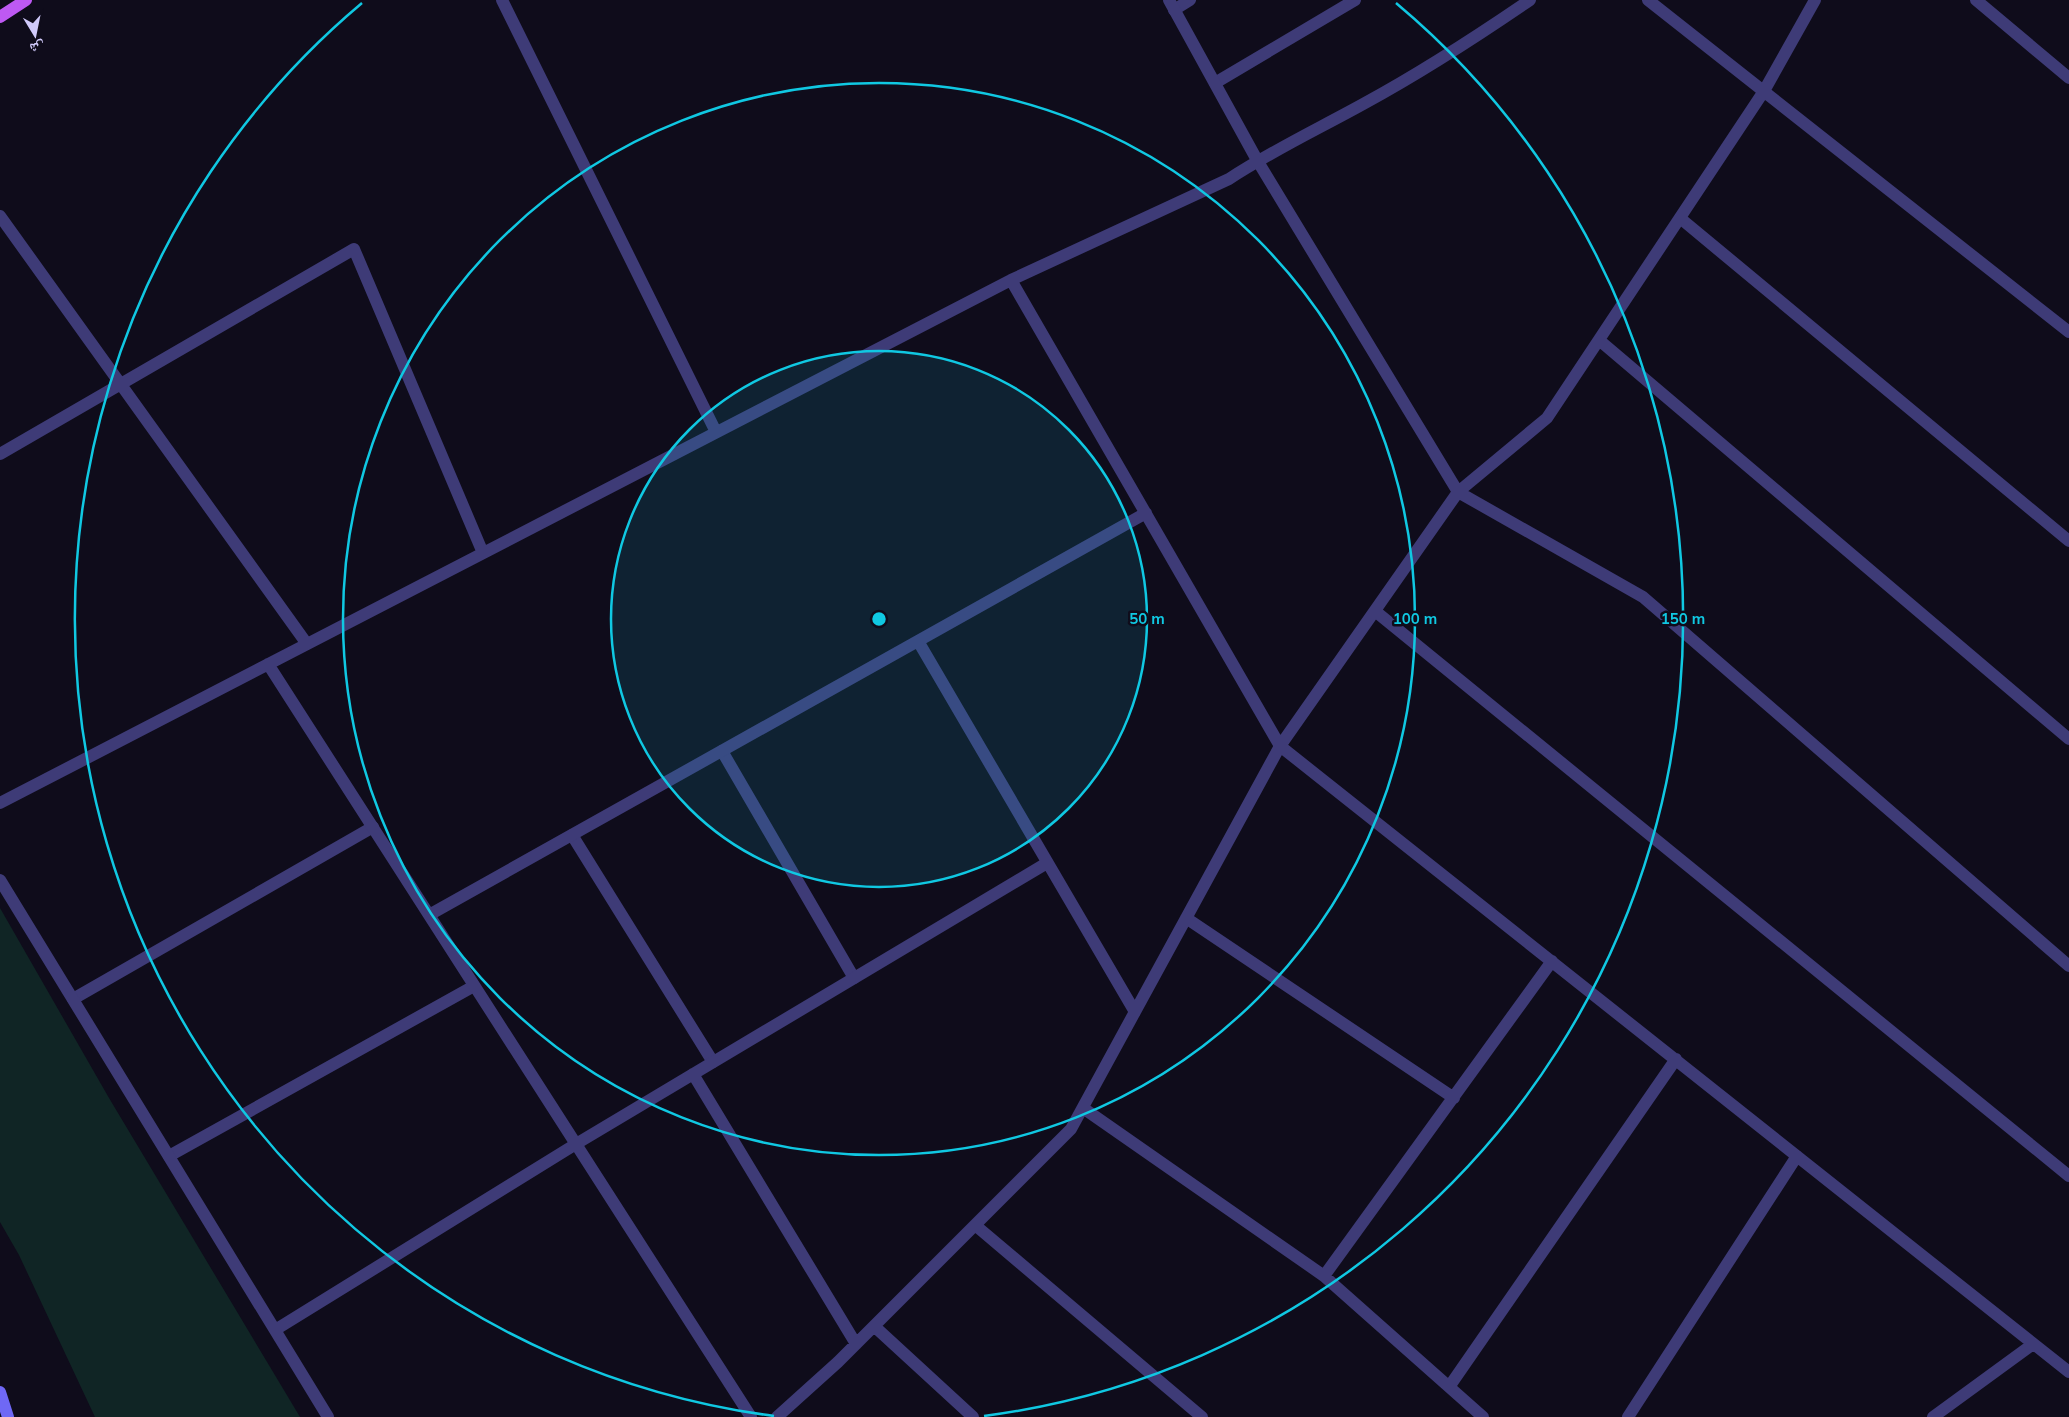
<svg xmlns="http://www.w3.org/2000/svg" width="2069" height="1417" font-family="Mulish,'Noto Naskh Arabic',sans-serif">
<rect width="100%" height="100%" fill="#0f0c1b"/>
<!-- green -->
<path fill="#102525" d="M0 908 109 1098 300 1417H95L19 1255 0 1222Z"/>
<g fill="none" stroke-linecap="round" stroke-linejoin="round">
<!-- lane -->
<path stroke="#3e3b77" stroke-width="12" d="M1174 10 1190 0
M1215 83 1355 0
M722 751 854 978
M572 835 713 1062
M73 999 373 827
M169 1156 474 986"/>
<!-- street -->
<path stroke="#3e3b77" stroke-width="12" d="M502 0 716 432
M1169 0 1257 160 1458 492 1643 597 2069 966
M1648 0 2069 332
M1976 0 2069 78
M0 216 307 644
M1680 218 2069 541
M1011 280 1280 746 2069 1372
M1599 340 2069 739
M0 454 354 249 483 553
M1375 611 2069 1176
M918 641 1135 1012
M268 664 751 1417
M0 803 1011 280 1229 179C1273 150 1320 128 1365 103 1422 72 1476 37 1530 0
M0 880 328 1417
M429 915 1146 513
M1186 918 1454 1098
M693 1074 856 1344
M1083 1108 1324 1276 1483 1417
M975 1225 1202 1417
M1324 1276 1552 961
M874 1326 973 1417
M275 1330 576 1144 1047 863
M1449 1387 1676 1059
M777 1417 838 1362 1071 1129 1280 746 1458 492 1547 418 1764 91 1815 0
M1628 1417 1797 1156
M1933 1417 2033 1344"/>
<!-- secondary -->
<path stroke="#6f68f5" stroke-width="12" d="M0 1392 8 1417"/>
<!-- primary -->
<path stroke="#be59f3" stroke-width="12" d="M0 17 26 0"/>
</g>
<!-- distance rings -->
<circle cx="879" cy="619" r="268" fill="#10c8e2" fill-opacity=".12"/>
<g fill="none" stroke="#10c8e2" stroke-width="2.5">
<circle cx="879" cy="619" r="268"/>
<circle cx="879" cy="619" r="536"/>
<path d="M774 1416A804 804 0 0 1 362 3M1396 3A804 804 0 0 1 984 1416"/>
</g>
<circle cx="879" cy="619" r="8" fill="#10c8e2" stroke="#0f0c1b" stroke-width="2.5"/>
<g font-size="15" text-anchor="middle" font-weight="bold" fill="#10c8e2" stroke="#0f0c1b" stroke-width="5" stroke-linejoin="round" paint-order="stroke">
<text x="1147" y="624">50 m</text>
<text x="1415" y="624">100 m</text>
<text x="1683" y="624">150 m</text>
</g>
<!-- north arrow -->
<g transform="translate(35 35) rotate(170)" stroke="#0f0c1b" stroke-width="4" paint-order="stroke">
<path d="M0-4L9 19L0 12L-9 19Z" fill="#d1cafb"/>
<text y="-8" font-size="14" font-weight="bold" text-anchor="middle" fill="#d1cafb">ش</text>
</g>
</svg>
